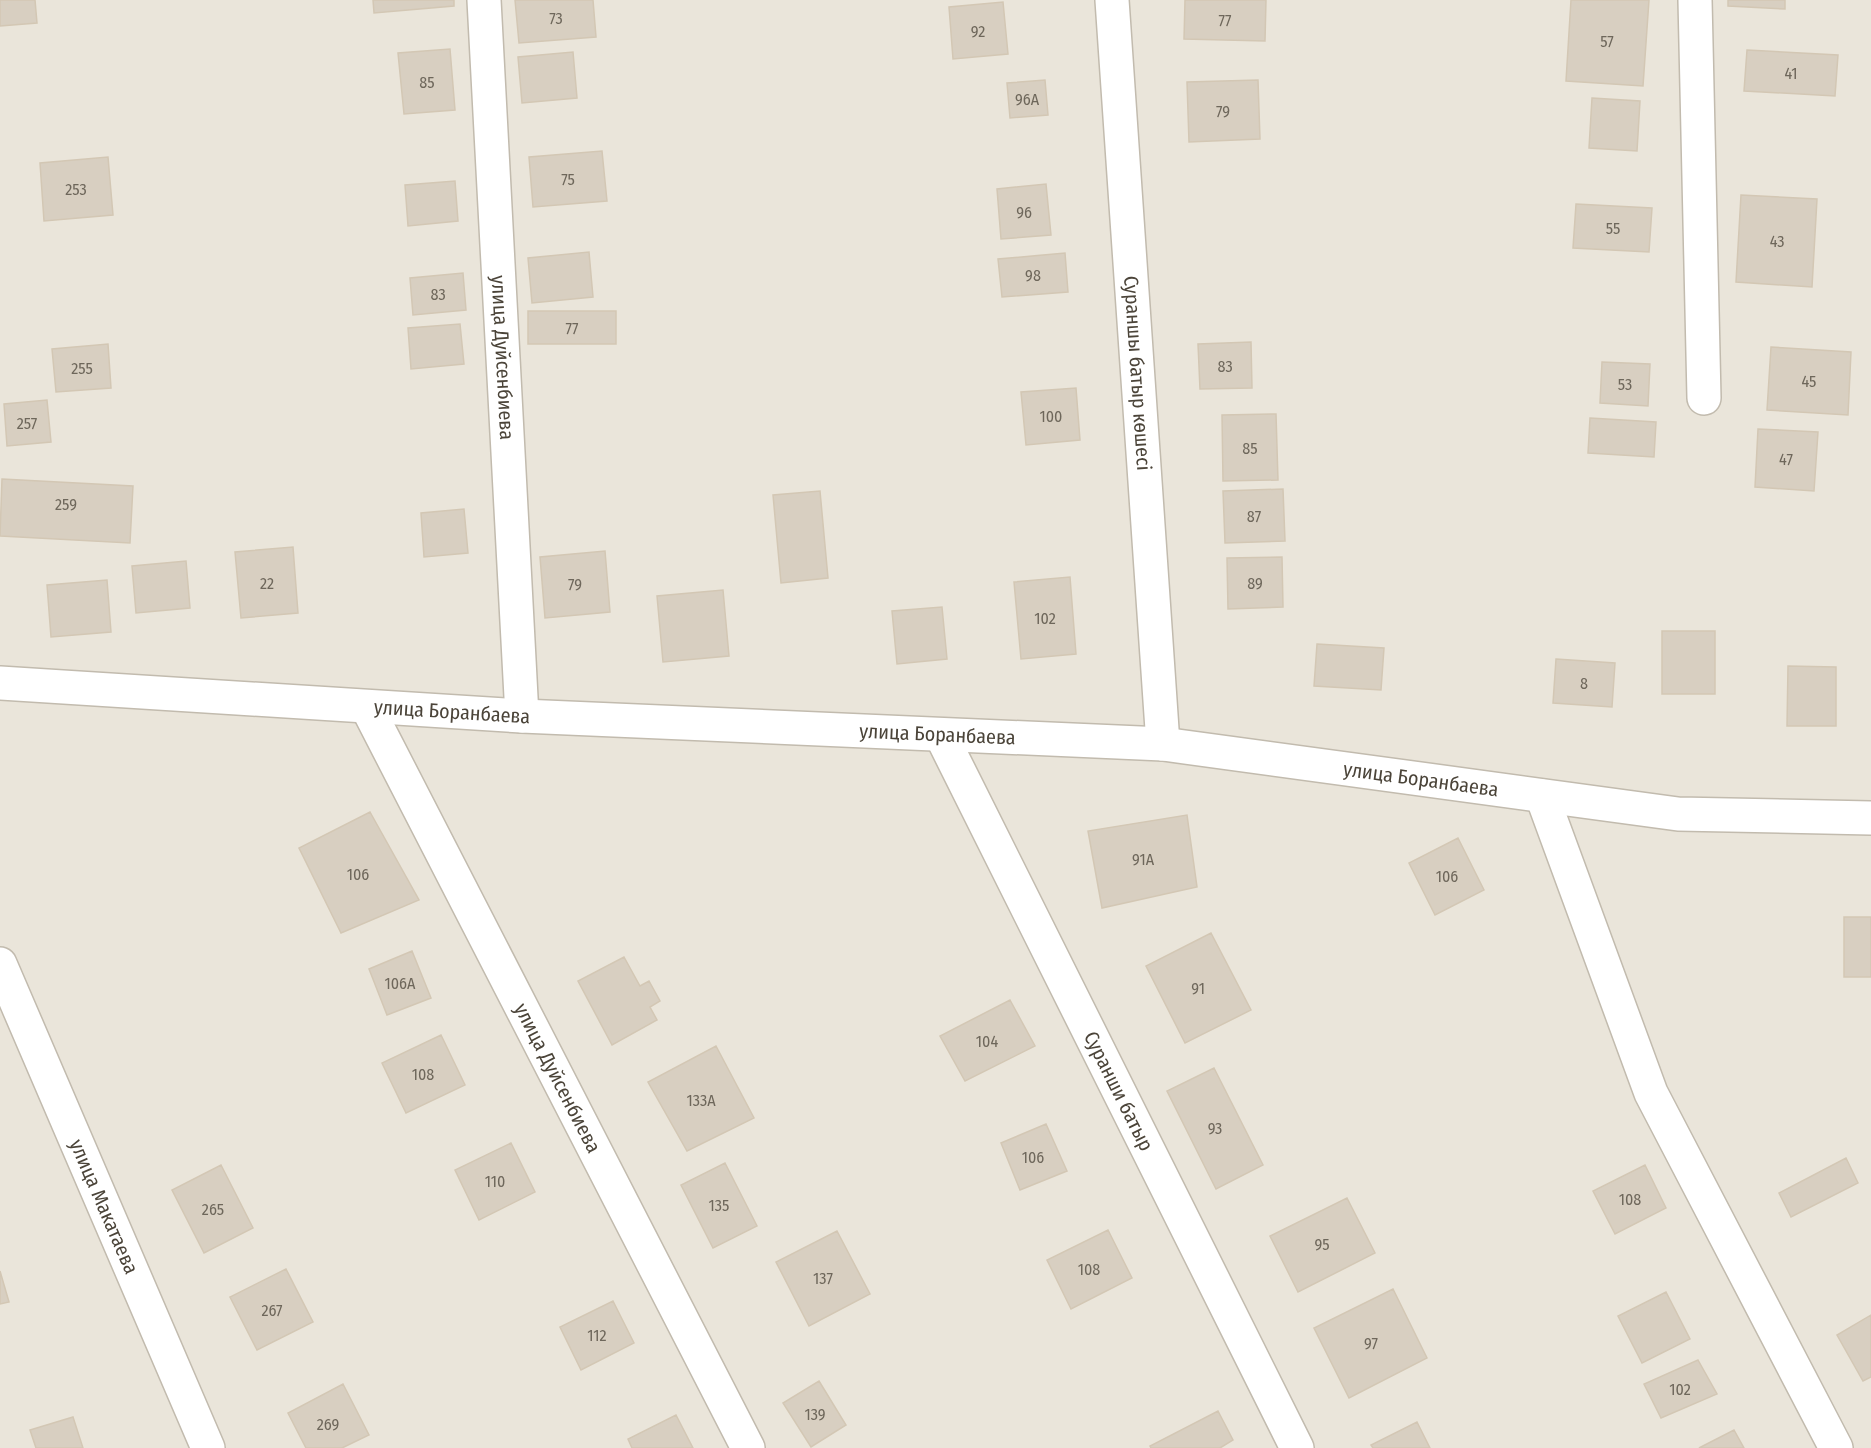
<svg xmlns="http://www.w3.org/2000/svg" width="1871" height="1448" font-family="'Fira Sans Condensed',sans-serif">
<rect width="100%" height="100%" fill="#f6f3ec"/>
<!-- residential -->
<path fill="#eae5da" d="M0 0H1871V1448H0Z"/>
<!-- building -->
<path fill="#d8cfc1" stroke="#d3c7b4" stroke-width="1.5" d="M0 0H35L37 23 0 26Z
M373 0H454V6L374 13Z
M515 0H593L596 37 519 43Z
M1185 0H1266L1265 41 1184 39Z
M1571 0H1649L1643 86 1566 81Z
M1728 0H1785V9L1728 6Z
M1003 2 1008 54 953 59 949 7Z
M450 49 455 110 404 114 398 53Z
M1747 50 1838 55 1835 96 1744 91Z
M573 52 577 98 522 103 518 57Z
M1045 80 1048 115 1010 118 1007 83Z
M1258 80 1260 139 1189 142 1187 82Z
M1592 98 1640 101 1637 151 1589 148Z
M602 151 607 201 533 207 529 157Z
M108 157 113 215 44 221 40 163Z
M455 181 458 221 408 226 405 185Z
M1046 184 1051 235 1001 239 997 189Z
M1741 195 1817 199 1812 287 1736 282Z
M1576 204 1652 208 1649 252 1573 248Z
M589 252 593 297 532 303 528 258Z
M1065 253 1068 292 1002 297 998 259Z
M463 273 466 310 413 315 410 278Z
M528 311H616V344H528Z
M460 324 464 364 411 369 408 328Z
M1251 342 1252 388 1200 389 1198 344Z
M108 344 111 388 56 392 52 349Z
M1771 347 1851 352 1848 415 1767 410Z
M1602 362 1650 364 1648 406 1600 403Z
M1076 388 1080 440 1026 445 1021 392Z
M47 400 51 442 7 446 4 404Z
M1276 414 1278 480 1223 481 1222 415Z
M1590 418 1656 422 1654 457 1588 453Z
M1758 429 1818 432 1814 491 1755 487Z
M2 479 133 486 130 543 0 536Z
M1283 489 1285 541 1225 543 1223 491Z
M820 491 828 578 781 583 773 495Z
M464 509 468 553 424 557 421 513Z
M293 547 298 613 241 618 235 552Z
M605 551 610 612 545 618 540 557Z
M1282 557 1283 607 1228 609 1227 558Z
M186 561 190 608 136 613 132 566Z
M1070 577 1076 654 1021 659 1014 582Z
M107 580 111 632 51 637 47 585Z
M723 590 729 656 663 662 657 596Z
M942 607 947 659 897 664 892 611Z
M1662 631H1715V694H1662Z
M1317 644 1384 648 1381 690 1314 686Z
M1556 659 1615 663 1612 707 1553 703Z
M1788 666 1836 667V726H1787Z
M370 812 419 900 341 933 299 848Z
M1187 815 1197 887 1102 908 1088 831Z
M1458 838 1484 890 1435 915 1409 863Z
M1844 917H1871V977H1844Z
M1211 933 1251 1010 1185 1043 1146 966Z
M412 951 431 998 387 1015 369 969Z
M624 957 640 986 649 981 660 1001 650 1007 657 1020 612 1045 578 981Z
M1010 1000 1035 1046 965 1081 940 1036Z
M441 1035 465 1085 406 1113 382 1063Z
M716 1046 754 1118 687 1151 648 1082Z
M1214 1068 1263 1165 1216 1189 1167 1091Z
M1046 1124 1067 1171 1020 1190 1001 1143Z
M511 1143 535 1192 479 1220 455 1170Z
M1846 1158 1858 1183 1791 1217 1779 1193Z
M725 1163 757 1226 713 1248 681 1185Z
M221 1165 253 1228 204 1253 172 1190Z
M1645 1165 1666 1208 1615 1234 1593 1191Z
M1347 1198 1375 1253 1298 1292 1270 1236Z
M1108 1230 1132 1278 1071 1309 1047 1260Z
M837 1231 870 1294 809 1326 776 1262Z
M286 1269 313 1322 257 1350 230 1297Z
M0 1271 9 1302 0 1304Z
M1393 1289 1427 1358 1349 1398 1314 1328Z
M1666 1292 1690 1339 1642 1363 1618 1316Z
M613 1301 634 1343 581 1370 560 1327Z
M1871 1315V1377L1863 1381 1837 1335Z
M1698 1360 1717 1394 1661 1418 1644 1384Z
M819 1381 846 1425 811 1447 783 1403Z
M343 1384 369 1435 342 1448H306L288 1413Z
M1218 1411 1233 1440 1220 1448H1151L1150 1446Z
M676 1415 693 1448H632L628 1439Z
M73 1417 83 1448H36L30 1430Z
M1417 1422 1430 1448H1373L1371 1445Z
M1734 1430 1744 1448H1699Z"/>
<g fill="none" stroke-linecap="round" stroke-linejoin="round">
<!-- minor casing -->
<g stroke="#c2bbae" stroke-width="36">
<g id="minor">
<path id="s1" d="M484 0 522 716"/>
<path id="s2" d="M1112 0 1163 744"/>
<path d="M1695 0 1704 398"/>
<path id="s3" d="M0 683 522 716 1163 744 1678 814 1871 818"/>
<path id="s4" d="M367 707 748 1448"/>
<path id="s5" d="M941 735 1297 1448"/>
<path d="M1542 796 1651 1093 1836 1448"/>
<path id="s6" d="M0 964 208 1448"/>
</g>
</g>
<!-- minor -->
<use href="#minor" stroke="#fff" stroke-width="33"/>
</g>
<g text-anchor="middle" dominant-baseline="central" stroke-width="4.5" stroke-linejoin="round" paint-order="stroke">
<!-- number labels -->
<g font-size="16" fill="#6e675b">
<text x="556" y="18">73</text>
<text x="1225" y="20">77</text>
<text x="978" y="31">92</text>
<text x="1607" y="41">57</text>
<text x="1791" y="73">41</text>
<text x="427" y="82">85</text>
<text x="1027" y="99">96А</text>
<text x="1223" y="111">79</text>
<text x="568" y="179">75</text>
<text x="76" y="189">253</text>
<text x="1024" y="212">96</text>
<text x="1613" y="228">55</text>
<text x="1777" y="241">43</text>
<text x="1033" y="275">98</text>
<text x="438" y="294">83</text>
<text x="572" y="328">77</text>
<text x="1225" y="366">83</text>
<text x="82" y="368">255</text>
<text x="1809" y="381">45</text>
<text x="1625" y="384">53</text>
<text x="1051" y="416">100</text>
<text x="27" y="423">257</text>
<text x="1250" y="448">85</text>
<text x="1786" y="459">47</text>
<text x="66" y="504">259</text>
<text x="1254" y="516">87</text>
<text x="267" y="583">22</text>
<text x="1255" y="583">89</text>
<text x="575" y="584">79</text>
<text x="1045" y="618">102</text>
<text x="1584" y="683">8</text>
<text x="1143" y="859">91А</text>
<text x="358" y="874">106</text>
<text x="1447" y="876">106</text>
<text x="400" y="983">106А</text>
<text x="1198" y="988">91</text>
<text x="987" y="1041">104</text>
<text x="423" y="1074">108</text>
<text x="701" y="1100">133А</text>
<text x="1215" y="1128">93</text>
<text x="1033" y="1157">106</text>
<text x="495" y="1181">110</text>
<text x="1630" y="1199">108</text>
<text x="719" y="1205">135</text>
<text x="213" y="1209">265</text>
<text x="1322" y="1244">95</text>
<text x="1089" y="1269">108</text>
<text x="823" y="1278">137</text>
<text x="272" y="1310">267</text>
<text x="597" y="1335">112</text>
<text x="1371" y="1343">97</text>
<text x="1680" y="1389">102</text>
<text x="815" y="1414">139</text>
<text x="328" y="1424">269</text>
</g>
<!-- street labels -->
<g font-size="20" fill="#4b4439" stroke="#fff">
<text stroke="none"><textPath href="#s1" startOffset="358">улица Дуйсенбиева</textPath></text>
<text stroke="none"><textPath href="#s2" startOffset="374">Сураншы батыр көшесі</textPath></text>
<text stroke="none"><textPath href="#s3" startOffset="453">улица Боранбаева</textPath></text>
<text stroke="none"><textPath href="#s3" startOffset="939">улица Боранбаева</textPath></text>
<text stroke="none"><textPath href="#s3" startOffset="1425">улица Боранбаева</textPath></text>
<text stroke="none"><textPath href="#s4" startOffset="417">улица Дуйсенбиева</textPath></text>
<text stroke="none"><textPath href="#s5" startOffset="398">Суранши батыр</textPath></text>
<text stroke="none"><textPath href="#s6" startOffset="264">улица Макатаева</textPath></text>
</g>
</g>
</svg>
